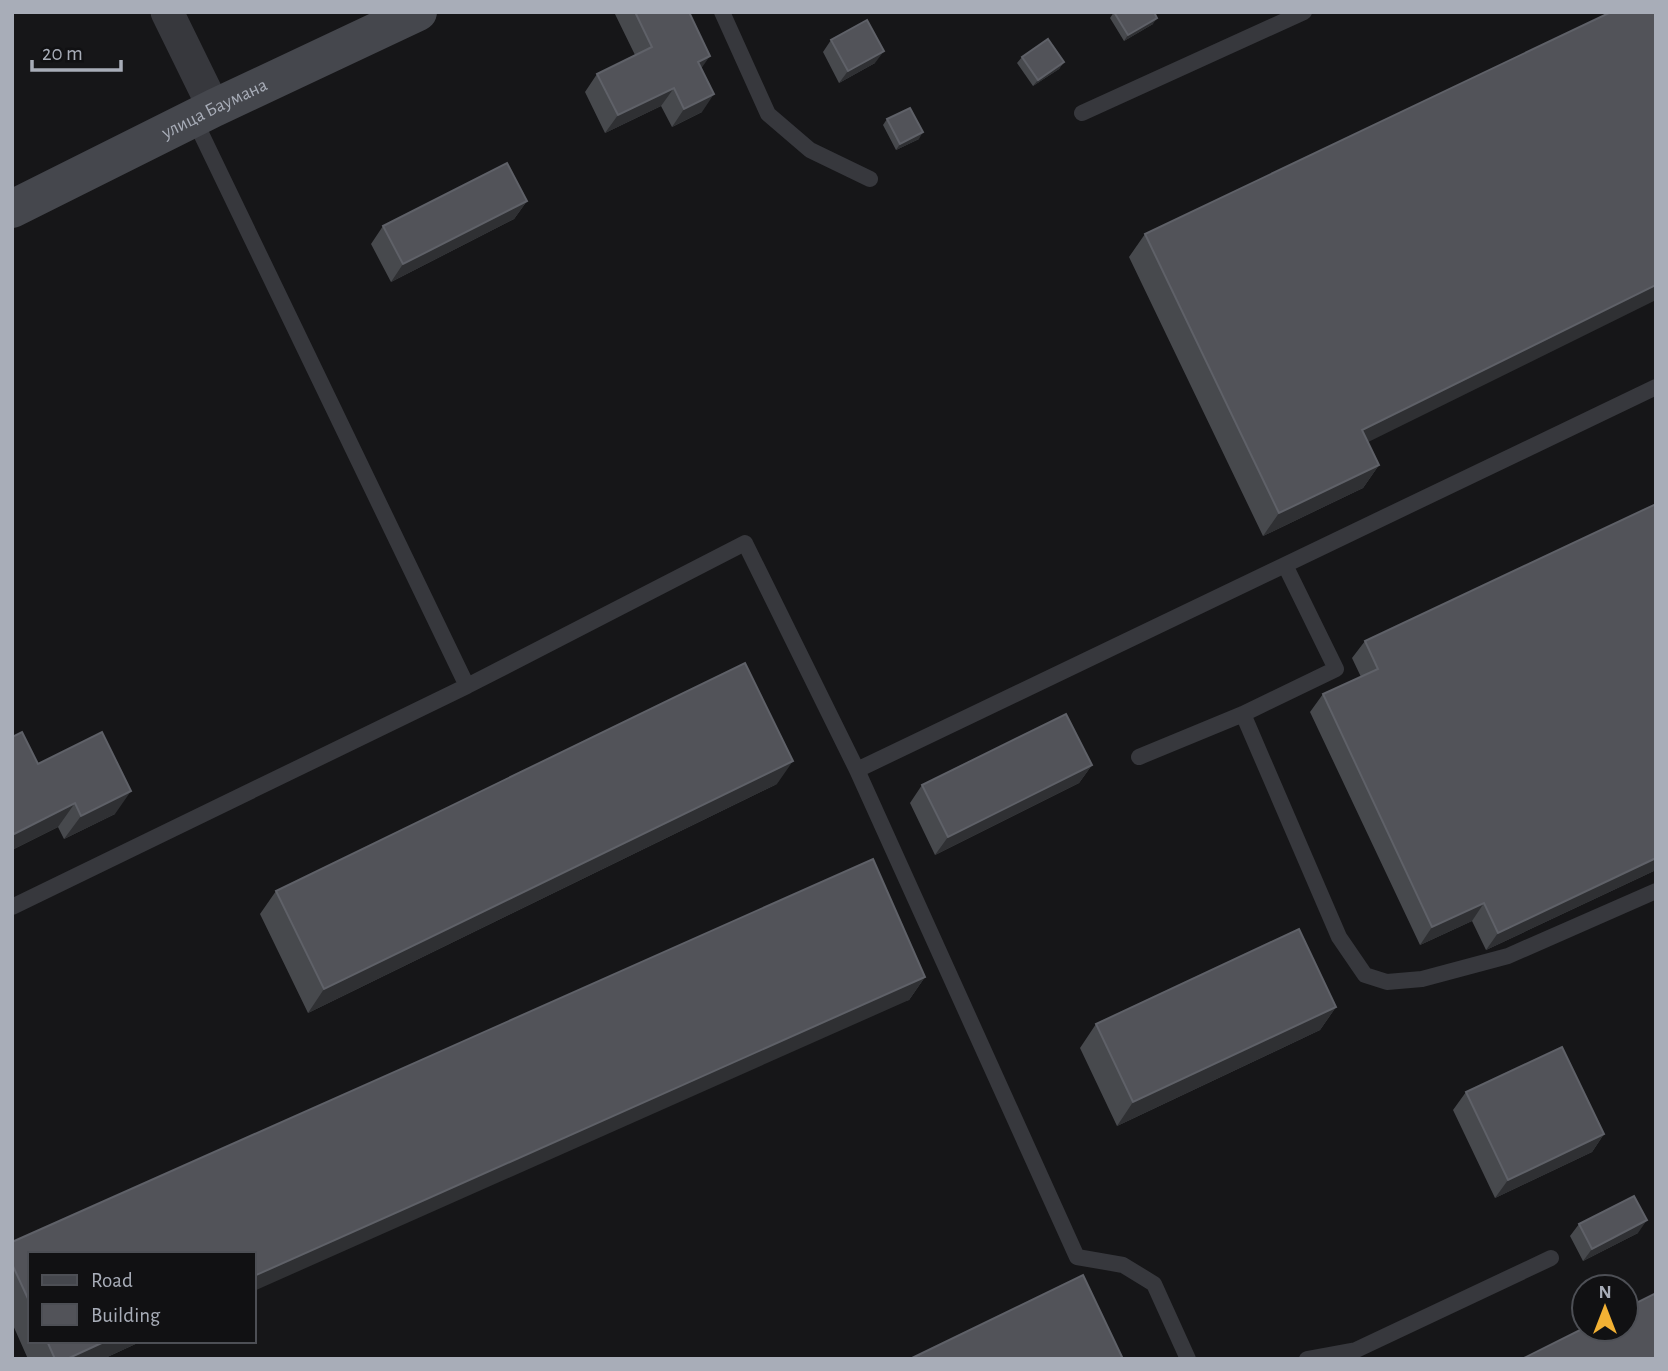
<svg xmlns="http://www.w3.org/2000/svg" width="1668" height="1371" font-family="'Alegreya Sans',sans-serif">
<rect width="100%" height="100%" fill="#161618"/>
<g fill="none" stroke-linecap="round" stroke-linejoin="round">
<!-- service -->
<path stroke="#37383d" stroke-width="16" d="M722 12 768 114 810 150 870 179
M1082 113 1304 12
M194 119 467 686
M1243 714 1339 937 1365 975 1387 982 1422 979 1508 956 1656 891
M1139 757 1243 714 1336 669 1285 565
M857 770 1656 387
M12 907 467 686 745 543 857 770 1077 1257 1123 1265 1154 1284 1188 1359
M1307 1359 1356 1350 1551 1258"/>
<!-- minor -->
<path stroke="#37383d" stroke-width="33" d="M167 12 214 108"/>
<!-- secondary -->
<path stroke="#45474d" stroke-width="38" id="s1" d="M12 209 214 108 418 12"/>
</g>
<!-- wall -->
<path fill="#47494d" d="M614 12H689L701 68 702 112 672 127 661 106 605 133 585 92 597 74 635 55Z
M1114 12 1153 24 1124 41 1110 18Z
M831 40 875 63 839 83 823 52Z
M1022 57 1064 62 1059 69 1033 86 1017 63Z
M887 119 919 139 896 150 883 125Z
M527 201 514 219 391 282 371 244 383 226Z
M1145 234 1379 465 1363 488 1263 536 1129 257Z
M1365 641 1656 870 1486 950 1472 921 1420 945 1310 712 1323 694 1361 677 1352 658Z
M12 737 38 764 115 814 64 839 58 827 12 850Z
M1092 765 1079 783 935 855 910 803 922 785Z
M777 784 308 1013 260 914 276 891Z
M925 977 909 1000 30 1254V1341H142L103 1359H28L12 1323V1242Z
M1336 1007 1320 1030 1117 1126 1080 1048 1096 1024Z
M1466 1092 1604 1134 1592 1152 1495 1198 1453 1110Z
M1579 1224 1638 1233 1583 1261 1570 1236Z"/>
<!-- shaded-wall -->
<path fill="#2f3033" d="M1157 18 1153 24 1124 41 1128 35Z
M884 51 875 63 839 83 848 71Z
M710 56 698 73V62Z
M1064 62 1059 69 1033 86 1038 80Z
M674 88 661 106 605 133 618 115Z
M714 94 702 112 672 127 684 109Z
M923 132 919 139 896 150 900 144Z
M527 201 514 219 391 282 403 264Z
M1656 285V300L1346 453 1362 430Z
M1379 465 1363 488 1263 536 1279 513Z
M793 761 777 784 308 1013 324 989Z
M1092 765 1079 783 935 855 948 837Z
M131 791 115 814 64 839 81 816Z
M75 803 58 827 12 850V835Z
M1656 858V870L1486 950 1498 933Z
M1484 903 1472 921 1420 945 1432 927Z
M925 977 909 1000 254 1291V1276Z
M1336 1007 1320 1030 1117 1126 1133 1102Z
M1604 1134 1592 1152 1495 1198 1508 1180Z
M1647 1220 1638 1233 1583 1261 1592 1249Z
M106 1341H142L103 1359H67Z"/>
<!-- building -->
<path fill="#525359" stroke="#5f6168" stroke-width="2" d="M635 12H689L710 56 698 62 714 94 684 109 674 88 618 115 597 74 652 47Z
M1114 12H1154L1157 18 1128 35Z
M1611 12H1656V285L1362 430 1379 465 1279 513 1145 234Z
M867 20 884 51 848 71 831 40Z
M1048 39 1064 62 1038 80 1022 57Z
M910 108 923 132 900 144 887 119Z
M507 163 527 201 403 264 383 226Z
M1656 504V858L1498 933 1484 903 1432 927 1323 694 1378 669 1365 641Z
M745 663 793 761 324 989 276 891Z
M1066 714 1092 765 948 837 922 785Z
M22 732 38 764 102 732 131 791 81 816 75 803 12 835V737Z
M873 859 925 977 254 1276V1254H30V1303L12 1264V1242Z
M1299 929 1336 1007 1133 1102 1096 1024Z
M1562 1047 1604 1134 1508 1180 1466 1092Z
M1634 1196 1647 1220 1592 1249 1579 1224Z
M1083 1275 1123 1359H910Z
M1656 1293V1359H1522L1584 1328 1626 1329V1308Z
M47 1341H106L67 1359H55Z"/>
<g text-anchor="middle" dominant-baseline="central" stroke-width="7" stroke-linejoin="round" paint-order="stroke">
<!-- street labels -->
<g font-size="19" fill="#a8adb8" stroke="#111113">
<text stroke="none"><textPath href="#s1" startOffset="226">улица Баумана</textPath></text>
</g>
</g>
<!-- border -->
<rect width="1668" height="1371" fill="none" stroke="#a8adb8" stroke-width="28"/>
<!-- legend -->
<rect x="28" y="1252" width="228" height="91" fill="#111113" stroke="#4d4f55" stroke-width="2"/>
<rect x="42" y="1275" width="35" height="10" fill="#45474d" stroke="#4d4f55" stroke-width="2"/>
<text x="91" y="1287" font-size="21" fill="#a8adb8">Road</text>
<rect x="42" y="1304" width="35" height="21" fill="#525359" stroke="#4d4f55" stroke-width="2"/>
<text x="91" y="1322" font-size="21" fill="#a8adb8">Building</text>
<!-- north arrow -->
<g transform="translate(1605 1308)"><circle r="33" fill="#111113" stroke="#4d4f55" stroke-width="2"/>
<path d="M0-5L12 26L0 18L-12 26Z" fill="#f2b134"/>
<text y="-10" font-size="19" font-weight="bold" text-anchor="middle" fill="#a8adb8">N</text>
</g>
<!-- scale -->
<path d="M32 60v10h89v-10" fill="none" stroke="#a8adb8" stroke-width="3.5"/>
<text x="42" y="60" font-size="21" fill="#a8adb8" stroke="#111113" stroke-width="5" paint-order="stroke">20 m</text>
</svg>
